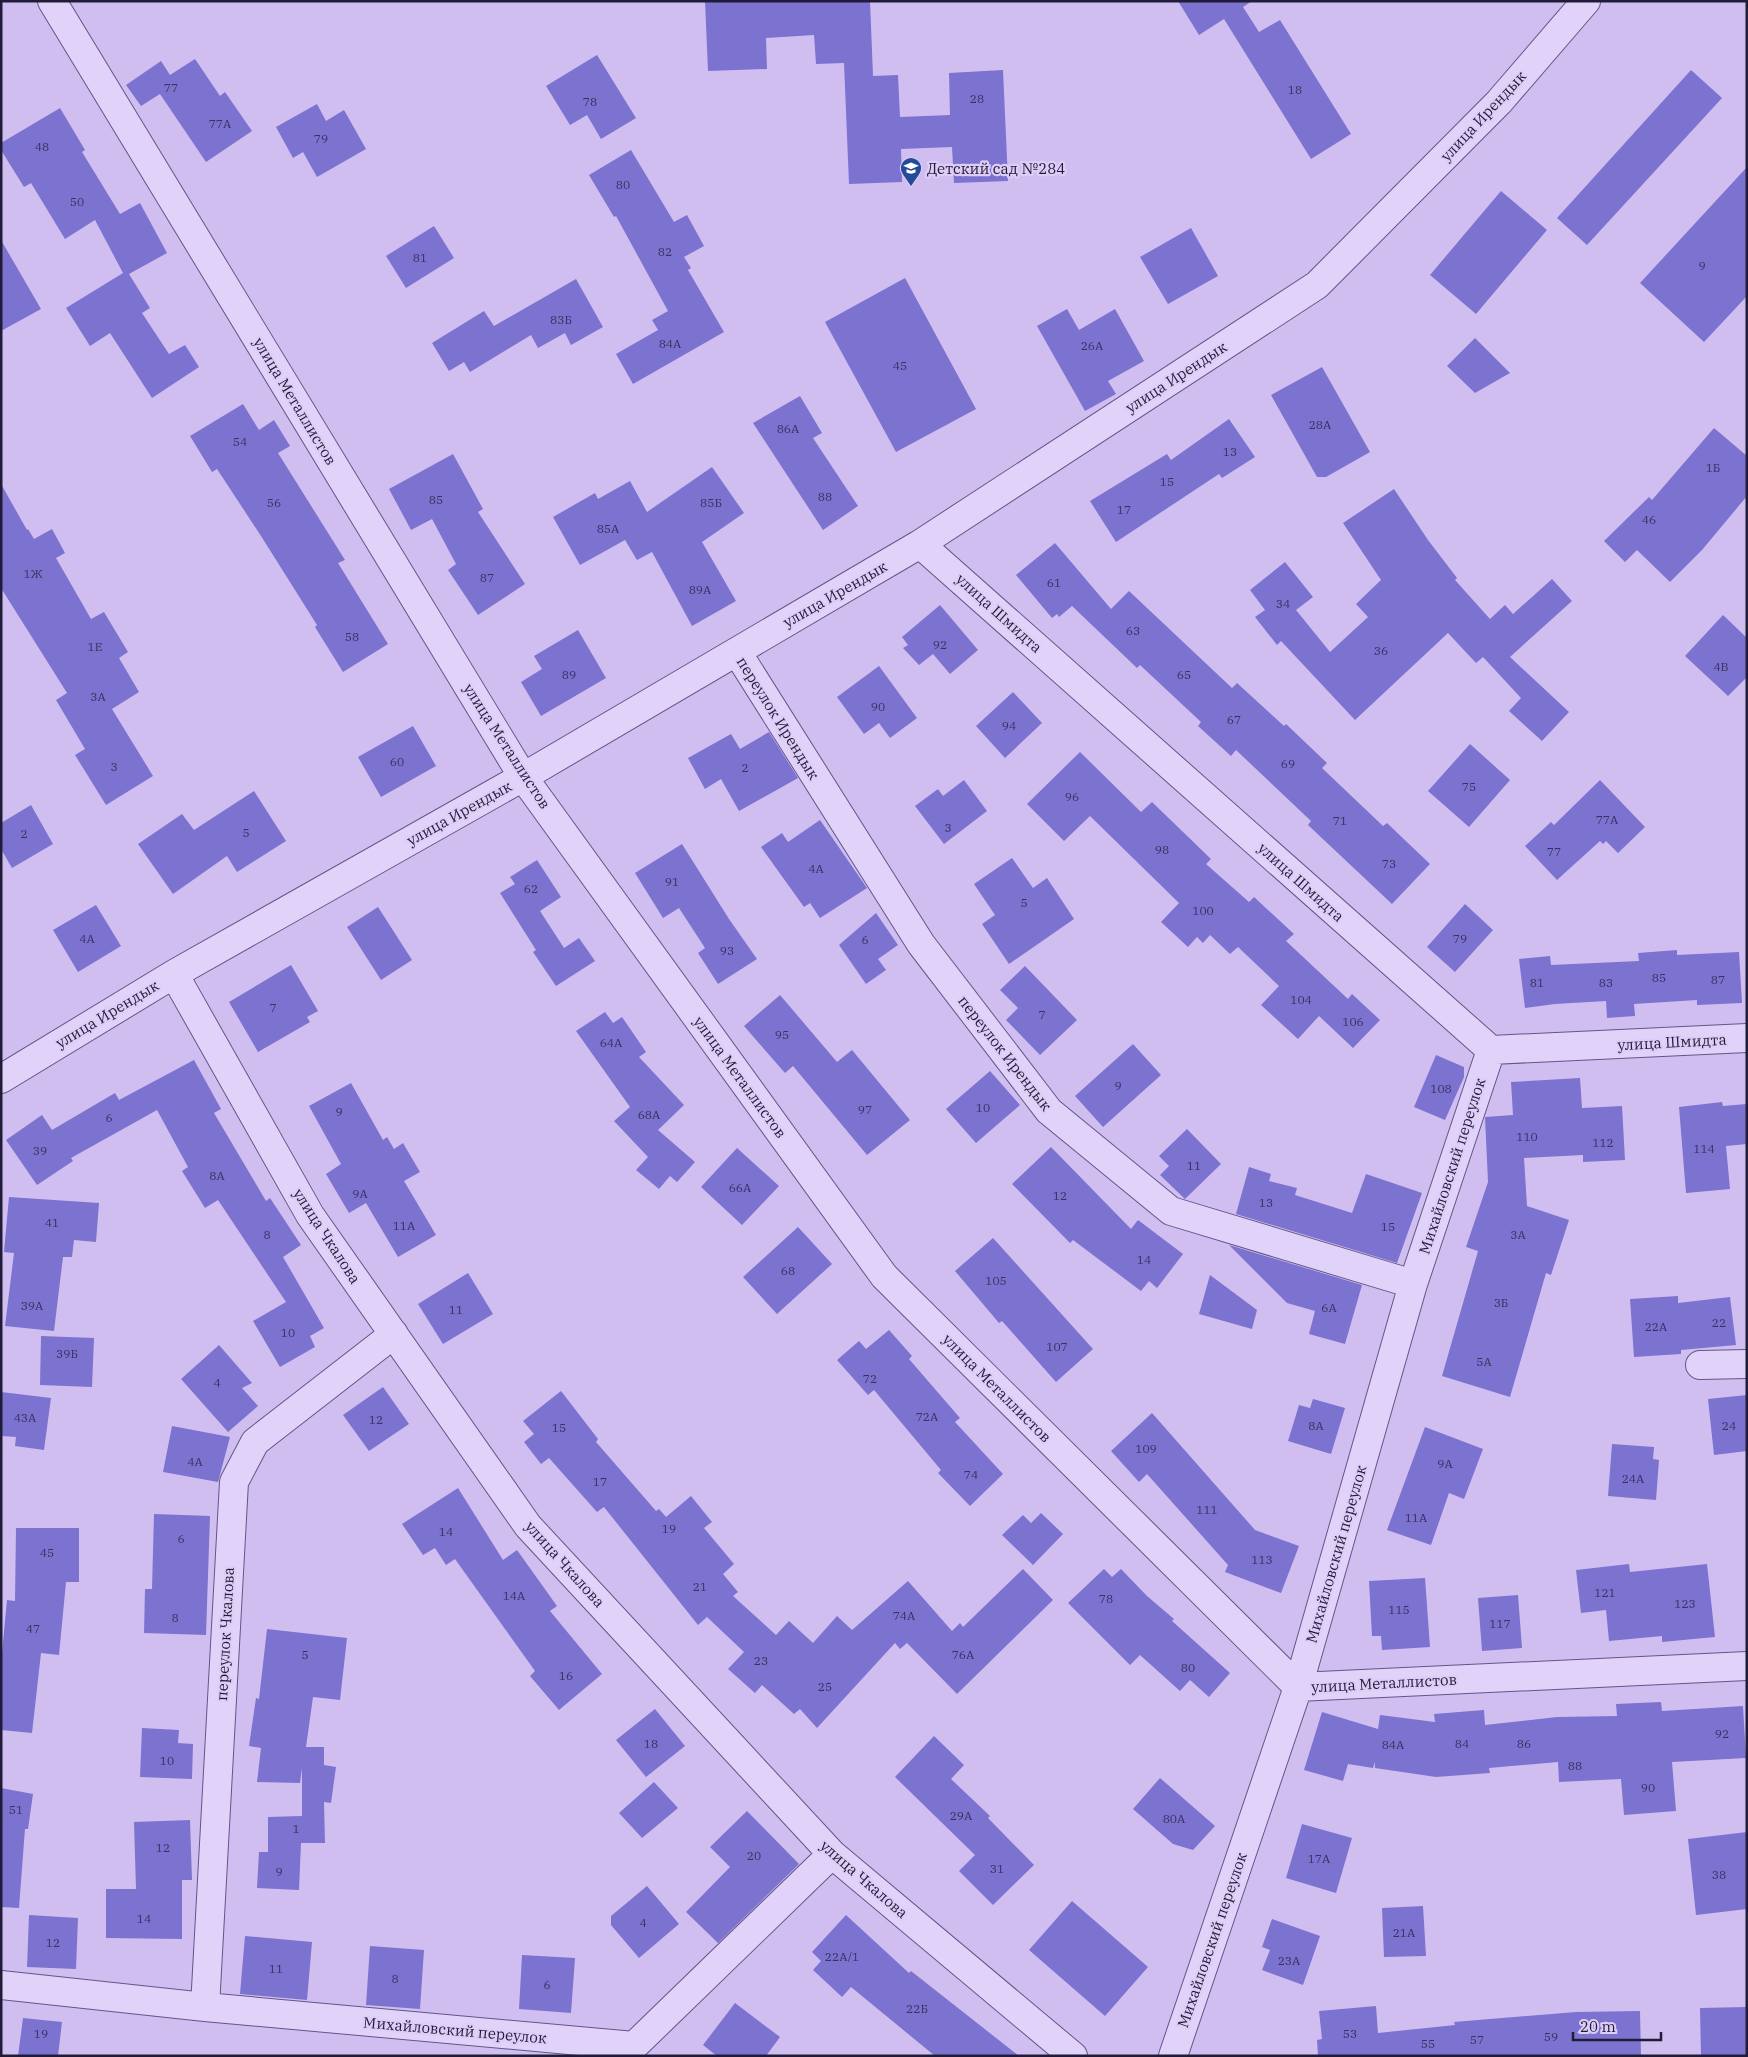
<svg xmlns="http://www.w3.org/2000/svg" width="1748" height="2057" font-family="'IBM Plex Serif',serif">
<rect width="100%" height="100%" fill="#d1bef0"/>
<!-- building -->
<path fill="#7c72d0" d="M705 1H870L873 76 898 75 900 117 950 115 949 73 1003 70 1008 181 954 183 952 147 901 149 902 182 849 184 844 63 816 64 814 35 766 38 767 69 708 71Z
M1178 1H1252L1243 7 1259 32 1280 20 1351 134 1311 159 1224 19 1199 35Z
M597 55 636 118 601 139 587 115 570 125 546 86Z
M195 59 220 96 225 92 252 131 206 162 160 94 141 106 126 85 161 61 170 75Z
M1691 70 1722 98 1587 245 1557 218Z
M317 104 326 121 344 110 366 149 317 177 303 152 293 158 276 127Z
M60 108 85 150 82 152 120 214 140 203 167 253 129 274 150 308 142 313 169 354 185 345 199 367 152 398 110 333 90 346 66 308 123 273 95 220 65 239 31 183 24 187 1 150V143Z
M631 150 674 222 687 215 704 246 684 257 691 268 688 270 724 332 633 384 616 354 658 330 652 320 668 311 616 216 614 217 589 175Z
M1747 167V296L1704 342 1640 283Z
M1501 191 1547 230 1476 314 1430 275Z
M434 226 454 258 406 288 386 256Z
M1191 228 1218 276 1168 304 1140 257Z
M1 240 41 309 1 331Z
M905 278 976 409 896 452 825 322Z
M576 279 603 327 571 345 565 333 538 348 531 335 470 372 464 362 449 371 432 343 484 311 494 326Z
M1067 309 1079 330 1115 309 1144 361 1108 381 1116 394 1085 411 1037 326Z
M1475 338 1510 373 1475 393 1447 366Z
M1322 367 1370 452 1326 477H1317L1271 395Z
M800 396 822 433 813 438 858 506 823 530 753 423Z
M243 404 259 430 274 420 290 446 278 453 345 560 338 563 388 644 343 672 315 627 317 625 261 536 217 469 212 472 190 436Z
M1229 419 1255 457 1222 478 1219 474 1116 542 1090 501 1167 454 1171 460Z
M1714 428 1747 456V496L1702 550 1670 582 1637 550 1625 562 1604 541 1649 497 1652 500Z
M453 454 483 509 478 512 525 584 478 615 448 570 456 564 432 519 411 530 389 489Z
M712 467 744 513 702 542 736 601 692 626 652 552 637 560 625 540 580 565 553 517 595 493 598 499 630 481 647 512Z
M1 484 27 530 28 529 34 539 52 529 65 553 56 558 91 619 104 612 128 652 119 658 139 692 112 709 153 776 106 805 75 755 85 749 56 700 67 693 1 588Z
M1394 489 1428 540 1457 578 1455 580 1490 619 1505 605 1513 614 1552 579 1572 601 1510 657 1569 712 1542 741 1509 711 1521 698 1483 657 1476 663 1448 633 1355 720 1281 641 1277 645 1255 617 1265 610 1250 590 1285 562 1313 597 1296 610 1330 652 1368 617 1356 604 1381 580 1343 523Z
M1055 543 1111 609 1129 591 1232 688 1237 683 1284 726 1286 724 1327 763 1322 768 1383 826 1387 823 1430 864 1392 904 1308 825 1311 821 1236 750 1231 756 1198 726 1201 722 1140 665 1137 668 1072 606 1059 617 1057 614 1052 618 1016 575Z
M940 605 978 650 950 674 933 654 919 665 903 648 908 645 902 637Z
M1723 615 1747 638V677L1728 696 1685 656Z
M578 630 606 678 541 716 521 682 542 669 534 656Z
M879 666 917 718 890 738 879 723 864 734 837 697Z
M1013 692 1042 723 1005 758 976 726Z
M413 726 436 766 381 797 358 757Z
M769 732 798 778 739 811 721 779 705 789 688 758 731 734 740 749Z
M1470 744 1510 780 1469 827 1428 791Z
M1080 752 1141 812 1152 802 1211 859 1206 864 1249 902 1254 897 1294 934 1286 941 1348 999 1352 994 1380 1020 1353 1048 1319 1016 1298 1039 1261 1005 1279 986 1238 947 1230 954 1210 935 1203 943 1197 937 1188 947 1161 922 1179 903 1090 816 1064 841 1027 804Z
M964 780 987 811 944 844 915 806 938 789 943 796Z
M1600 780 1645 827 1618 853 1606 841 1603 844 1600 841 1557 880 1525 846 1551 822 1554 825Z
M254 791 286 841 237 872 227 856 173 894 138 844 182 814 194 830Z
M31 805 53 844 12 868 1 849V823Z
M820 820 867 888 820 918 810 903 804 907 761 847 782 833 788 842Z
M682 844 729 919 757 959 718 984 698 953 705 948 679 908 663 918 635 873Z
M1012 858 1033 888 1047 878 1074 919 1009 964 982 924 995 915 974 884Z
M537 860 561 897 540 911 564 948 579 938 595 961 556 986 533 952 536 950 500 893 515 884 510 877Z
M1465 904 1493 930 1455 972 1427 947Z
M96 905 121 946 78 972 53 930Z
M378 907 412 960 381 980 347 927Z
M876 913 898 945 878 959 886 970 866 984 839 945Z
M1677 950V955L1739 952 1742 1003 1697 1005V1000L1634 1004 1635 1016 1607 1018 1606 1001 1555 1004 1525 1008 1519 959 1550 956 1551 965 1639 961 1638 953Z
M291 965 318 1011 307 1017 310 1022 258 1052 229 1002Z
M1025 966 1077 1020 1040 1055 1006 1020 1018 1008 1000 990Z
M780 995 837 1062 852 1050 910 1120 867 1155 793 1066 785 1073 744 1026Z
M605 1012 613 1023 622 1017 646 1052 639 1057 684 1105 658 1130 695 1162 677 1182 670 1176 659 1189 636 1170 648 1157 614 1121 630 1107 576 1031Z
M1133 1044 1161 1075 1103 1127 1075 1096Z
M1436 1055 1464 1067V1077L1445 1120 1414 1107Z
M194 1060 221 1109 214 1113 266 1201 270 1198 301 1245 283 1257 324 1328 310 1336 315 1347 280 1367 253 1321 286 1302 218 1200 205 1208 182 1171 188 1167 157 1110 71 1158 73 1161 37 1185 6 1140 42 1115 52 1130 115 1093 119 1100Z
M990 1071 1020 1105 976 1143 946 1109Z
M1580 1078 1582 1108 1622 1106 1625 1160 1583 1162V1155L1524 1158 1527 1206 1569 1220 1551 1275 1546 1273 1510 1397 1442 1376 1478 1251 1466 1247 1488 1182 1485 1117 1513 1115 1511 1082Z
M351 1083 383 1140 387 1137 394 1149 403 1143 420 1172 404 1181 436 1235 398 1257 366 1203 349 1213 326 1174 341 1164 309 1106Z
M1722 1102 1723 1106 1747 1104V1144L1726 1146 1730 1189 1686 1193 1679 1107Z
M1187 1129 1221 1164 1185 1199 1160 1175 1169 1166 1159 1156Z
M1051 1147 1131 1229 1138 1220 1183 1254 1157 1288 1149 1281 1141 1291 1073 1240 1070 1243 1012 1184Z
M737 1148 779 1186 742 1225 701 1187Z
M1249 1167 1271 1174 1269 1181 1297 1188 1295 1195 1352 1213 1366 1174 1422 1193 1397 1263 1236 1214Z
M9 1197 99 1203 96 1242 74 1240 72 1257H63L54 1331 5 1326 14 1253 4 1252Z
M798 1227 832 1264 777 1314 743 1277Z
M993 1238 1093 1349 1056 1382 1002 1321 999 1323 955 1271Z
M1229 1245 1362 1285 1345 1344 1309 1334 1315 1311 1287 1303Z
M468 1273 493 1314 443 1344 418 1304Z
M1210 1275 1257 1310 1252 1329 1199 1314Z
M1678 1296V1303L1730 1297 1736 1345 1681 1350V1354L1634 1357 1630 1299Z
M889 1330 912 1356 909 1359 960 1418 955 1422 1003 1474 970 1506 938 1473 941 1470 874 1390 868 1395 837 1360 859 1341 866 1349Z
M41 1336 94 1338 92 1387 40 1385Z
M219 1345 252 1383 242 1388 258 1406 228 1432 181 1379Z
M383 1387 409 1424 369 1451 343 1415Z
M561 1391 598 1439 596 1442 656 1511 659 1509 666 1517 691 1496 712 1522 704 1528 734 1564 723 1574 738 1592 733 1596 776 1635 789 1621 813 1643 837 1616 852 1630 908 1581 952 1631 960 1623 963 1627 1023 1569 1053 1600 957 1694 907 1643 900 1649 895 1643 817 1728 800 1709 794 1714 762 1685 755 1693 728 1669 744 1652 707 1617 698 1625 604 1507 597 1512 549 1458 541 1464 524 1442 534 1434 523 1421Z
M1 1392 51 1398 44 1450 15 1446 16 1437 1 1436Z
M1747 1395V1451L1714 1455 1708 1399Z
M1313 1399 1345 1408 1331 1454 1288 1441 1299 1405 1310 1408Z
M1152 1413 1255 1530 1299 1546 1281 1593 1225 1572 1228 1565 1147 1474 1139 1482 1111 1451Z
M172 1426 230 1437 218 1482 163 1472Z
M1425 1427 1483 1449 1464 1499 1449 1493 1431 1545 1387 1530Z
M1612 1444 1654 1447 1653 1459 1659 1460 1656 1500 1608 1496Z
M458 1488 503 1560 517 1550 557 1606 550 1611 602 1674 559 1710 530 1676 535 1671 455 1559 446 1565 435 1548 423 1555 402 1524Z
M1041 1513 1063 1534 1033 1565 1002 1535 1023 1515 1031 1523Z
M154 1514 210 1516 206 1635 144 1633 145 1589H152Z
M16 1528H79V1582H66L59 1655 41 1653 32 1733 1 1730V1663L7 1600 15 1601Z
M1629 1564 1630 1572 1707 1564 1715 1637 1662 1642V1636L1609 1641 1606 1610 1581 1613 1576 1570Z
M1104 1569 1112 1577 1121 1569 1147 1596 1174 1619 1172 1621 1230 1673 1209 1697 1190 1680 1180 1691 1140 1655 1130 1665 1068 1603Z
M1425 1578 1430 1647 1382 1650 1381 1636H1372L1369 1581Z
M1518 1595 1522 1648 1482 1651 1478 1598Z
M267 1629 347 1638 340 1700 313 1697 306 1747H324V1765L336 1767 331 1803 324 1802 325 1843H301L299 1890 257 1888 259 1852H268V1817L302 1816V1768L300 1783 257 1782 261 1748 249 1746 256 1698 259 1699Z
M1661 1702 1662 1711 1743 1706 1746 1758 1672 1762 1676 1811 1624 1815 1621 1779 1559 1782 1558 1762 1489 1768 1490 1773 1436 1777 1375 1768V1762L1373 1768 1348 1764 1343 1781 1304 1770 1322 1712 1378 1729 1380 1715 1435 1722 1434 1714 1484 1710 1485 1725 1557 1717 1617 1716 1616 1704Z
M655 1709 685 1746 646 1777 616 1740Z
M142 1728 179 1730 178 1743 193 1744 192 1779 140 1777Z
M934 1736 964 1765 951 1779 990 1816 988 1818 1034 1865 993 1905 959 1871 975 1855 895 1777Z
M1160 1778 1215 1826 1193 1850 1173 1844 1133 1809Z
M654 1782 678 1808 642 1838 619 1813Z
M1 1788 33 1794 28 1829H25L19 1908 1 1907Z
M747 1811 799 1864 718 1943 686 1912 730 1867 710 1847Z
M190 1820 192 1880H182V1939L106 1938V1889H136L134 1822Z
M1302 1824 1352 1838 1336 1893 1286 1878Z
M1747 1832V1909L1696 1915 1688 1839Z
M647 1886 679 1924 639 1958 611 1925V1916Z
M1072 1901 1148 1967 1105 2016 1029 1950Z
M1423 1906 1426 1956 1384 1957 1382 1908Z
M29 1915 78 1918 76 1969 27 1967Z
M846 1915 909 1973 911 1971 1019 2056H935L851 1987 842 1997 813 1970 821 1961 812 1952Z
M1272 1919 1320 1936 1303 1985 1262 1970 1270 1950 1262 1947Z
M245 1936 312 1942 307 2000 240 1994Z
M370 1946 424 1950 420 2009 366 2005Z
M522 1955 575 1958 571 2013 519 2009Z
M735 2003 780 2037 766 2056H717L703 2045Z
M1376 2006 1378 2033 1455 2025 1454 2022 1576 2012 1640 2011 1641 2056H1318L1317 2040 1322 2039 1319 2011Z
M1746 2007 1747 2056H1701L1700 2008Z
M23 2018 62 2022 58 2056H18Z"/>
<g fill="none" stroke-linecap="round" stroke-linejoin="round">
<!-- minor casing -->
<g stroke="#615689" stroke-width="30">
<path id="minor" d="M52 1 523 777 884 1276 1298 1687 1747 1666
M920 544 1491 1050 1747 1038
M737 652 921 944 1049 1111 1171 1211 1413 1284
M174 974 310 1215 528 1526 832 1854 1073 2056
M1 1079 174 974 523 777 920 544 1317 285 1499 102 1586 1
M1700 1365 1747 1364
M1 1985 205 2007 634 2046 832 1854
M205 2007 234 1482 255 1442 394 1334
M1173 2056 1298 1687 1413 1284 1491 1050"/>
</g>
<!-- minor -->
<use href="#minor" stroke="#e1d2fa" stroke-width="28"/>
</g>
<!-- icons -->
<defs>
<g id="school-pin" transform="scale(1.125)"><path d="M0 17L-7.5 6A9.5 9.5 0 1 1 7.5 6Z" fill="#244a9a" stroke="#decef7"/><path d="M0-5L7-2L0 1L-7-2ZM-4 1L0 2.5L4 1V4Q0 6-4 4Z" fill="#fff"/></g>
</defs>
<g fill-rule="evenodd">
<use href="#school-pin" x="911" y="168"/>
</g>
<g text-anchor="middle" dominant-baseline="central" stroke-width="4.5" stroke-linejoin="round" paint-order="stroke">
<!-- number labels -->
<g font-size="12" fill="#37325e">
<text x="171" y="87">77</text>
<text x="1295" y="89">18</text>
<text x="977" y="98">28</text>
<text x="590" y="101">78</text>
<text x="220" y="123">77А</text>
<text x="321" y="138">79</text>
<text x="42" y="146">48</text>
<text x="623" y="184">80</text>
<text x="77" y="201">50</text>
<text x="665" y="251">82</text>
<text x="420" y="257">81</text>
<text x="1702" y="265">9</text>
<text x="561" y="319">83Б</text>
<text x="670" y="343">84А</text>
<text x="1092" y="345">26А</text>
<text x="900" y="365">45</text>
<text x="1320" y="424">28А</text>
<text x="788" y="428">86А</text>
<text x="240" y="441">54</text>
<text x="1230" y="451">13</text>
<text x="1713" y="467">1Б</text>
<text x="1167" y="481">15</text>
<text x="825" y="496">88</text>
<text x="436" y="499">85</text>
<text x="274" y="502">56</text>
<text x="711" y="502">85Б</text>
<text x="1124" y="509">17</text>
<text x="1649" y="519">46</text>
<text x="608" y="528">85А</text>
<text x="33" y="573">1Ж</text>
<text x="487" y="577">87</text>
<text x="1054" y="582">61</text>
<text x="700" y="589">89А</text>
<text x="1283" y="603">34</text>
<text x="1133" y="630">63</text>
<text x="352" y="636">58</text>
<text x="940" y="644">92</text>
<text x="95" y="646">1Е</text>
<text x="1381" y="650">36</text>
<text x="1721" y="666">4В</text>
<text x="569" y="674">89</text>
<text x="1184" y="674">65</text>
<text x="98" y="696">3А</text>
<text x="878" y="706">90</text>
<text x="1234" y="719">67</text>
<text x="1009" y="725">94</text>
<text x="397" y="761">60</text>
<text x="1288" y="763">69</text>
<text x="114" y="766">3</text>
<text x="745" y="767">2</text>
<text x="1469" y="786">75</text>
<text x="1072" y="796">96</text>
<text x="1607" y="819">77А</text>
<text x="1340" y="820">71</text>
<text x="948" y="827">3</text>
<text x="246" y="832">5</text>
<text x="24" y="833">2</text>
<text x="1162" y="849">98</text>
<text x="1554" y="851">77</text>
<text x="1389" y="863">73</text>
<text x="816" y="868">4А</text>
<text x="672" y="881">91</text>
<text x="531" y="888">62</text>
<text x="1024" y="902">5</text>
<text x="1203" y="910">100</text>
<text x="87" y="938">4А</text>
<text x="1460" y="938">79</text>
<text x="865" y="939">6</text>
<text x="727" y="950">93</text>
<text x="1659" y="977">85</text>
<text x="1718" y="979">87</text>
<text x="1537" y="982">81</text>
<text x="1606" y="982">83</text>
<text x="1301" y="999">104</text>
<text x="273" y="1007">7</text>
<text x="1042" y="1014">7</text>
<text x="1353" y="1021">106</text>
<text x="782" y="1034">95</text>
<text x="611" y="1042">64А</text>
<text x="1118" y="1085">9</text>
<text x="1441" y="1088">108</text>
<text x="983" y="1107">10</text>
<text x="865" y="1109">97</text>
<text x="339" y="1111">9</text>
<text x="649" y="1114">68А</text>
<text x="109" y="1117">6</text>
<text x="1527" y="1136">110</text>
<text x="1603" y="1142">112</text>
<text x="1704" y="1148">114</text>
<text x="40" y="1150">39</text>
<text x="1194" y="1165">11</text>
<text x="217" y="1175">8А</text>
<text x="740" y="1187">66А</text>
<text x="360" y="1193">9А</text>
<text x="1060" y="1195">12</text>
<text x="1266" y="1202">13</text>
<text x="52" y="1222">41</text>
<text x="404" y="1225">11А</text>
<text x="1388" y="1226">15</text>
<text x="267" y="1234">8</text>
<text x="1518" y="1234">3А</text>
<text x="1144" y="1259">14</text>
<text x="788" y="1270">68</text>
<text x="996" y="1280">105</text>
<text x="1501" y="1302">3Б</text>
<text x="32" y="1305">39А</text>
<text x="1329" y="1307">6А</text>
<text x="456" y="1309">11</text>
<text x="1719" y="1322">22</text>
<text x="1656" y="1326">22А</text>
<text x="288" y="1332">10</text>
<text x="1057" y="1346">107</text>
<text x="67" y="1353">39Б</text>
<text x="1484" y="1361">5А</text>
<text x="870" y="1378">72</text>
<text x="217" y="1382">4</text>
<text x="927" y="1416">72А</text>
<text x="25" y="1417">43А</text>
<text x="376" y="1419">12</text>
<text x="1316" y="1425">8А</text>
<text x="1729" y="1425">24</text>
<text x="559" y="1427">15</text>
<text x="1146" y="1448">109</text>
<text x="195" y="1461">4А</text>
<text x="1445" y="1463">9А</text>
<text x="971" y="1474">74</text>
<text x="1633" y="1478">24А</text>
<text x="600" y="1481">17</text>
<text x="1207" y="1509">111</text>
<text x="1416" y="1517">11А</text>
<text x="669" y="1528">19</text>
<text x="446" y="1531">14</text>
<text x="181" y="1538">6</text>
<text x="47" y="1552">45</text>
<text x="1262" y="1559">113</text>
<text x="700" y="1586">21</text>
<text x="1605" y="1592">121</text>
<text x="514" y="1595">14А</text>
<text x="1106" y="1598">78</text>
<text x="1685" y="1603">123</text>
<text x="1399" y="1609">115</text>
<text x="904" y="1615">74А</text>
<text x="175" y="1617">8</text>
<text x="1500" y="1623">117</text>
<text x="33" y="1628">47</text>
<text x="305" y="1654">5</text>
<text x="963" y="1654">76А</text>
<text x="761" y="1660">23</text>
<text x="1188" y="1667">80</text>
<text x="566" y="1675">16</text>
<text x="825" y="1686">25</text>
<text x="1722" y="1733">92</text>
<text x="651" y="1743">18</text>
<text x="1462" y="1743">84</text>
<text x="1524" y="1743">86</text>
<text x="1393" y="1744">84А</text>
<text x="167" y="1760">10</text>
<text x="1575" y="1765">88</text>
<text x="1648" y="1787">90</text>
<text x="16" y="1809">51</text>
<text x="961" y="1815">29А</text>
<text x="1174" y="1818">80А</text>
<text x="296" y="1828">1</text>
<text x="163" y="1847">12</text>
<text x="754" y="1855">20</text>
<text x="1319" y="1858">17А</text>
<text x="997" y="1868">31</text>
<text x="279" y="1871">9</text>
<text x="1719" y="1874">38</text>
<text x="144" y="1918">14</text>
<text x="643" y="1922">4</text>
<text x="1404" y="1932">21А</text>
<text x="53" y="1942">12</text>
<text x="842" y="1956">22А/1</text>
<text x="1289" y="1960">23А</text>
<text x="276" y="1968">11</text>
<text x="395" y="1978">8</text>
<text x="547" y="1984">6</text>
<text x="917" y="2008">22Б</text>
<text x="41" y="2033">19</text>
<text x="1350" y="2033">53</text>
<text x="1551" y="2036">59</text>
<text x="1477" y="2039">57</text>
<text x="1428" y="2043">55</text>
</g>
<!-- street labels -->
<g font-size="15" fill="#201c38" stroke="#decef7">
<text transform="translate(1483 116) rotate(-47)">улица Ирендык</text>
<text transform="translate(1176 377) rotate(-33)">улица Ирендык</text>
<text transform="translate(295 401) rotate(59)">улица Металлистов</text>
<text transform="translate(835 594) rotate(-30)">улица Ирендык</text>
<text transform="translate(999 613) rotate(42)">улица Шмидта</text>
<text transform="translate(778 718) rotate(58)">переулок Ирендык</text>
<text transform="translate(507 746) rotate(57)">улица Металлистов</text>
<text transform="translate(459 813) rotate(-29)">улица Ирендык</text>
<text transform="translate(1301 882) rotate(42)">улица Шмидта</text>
<text transform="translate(107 1014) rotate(-31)">улица Ирендык</text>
<text transform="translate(1672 1042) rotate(-3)">улица Шмидта</text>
<text transform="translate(1005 1053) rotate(52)">переулок Ирендык</text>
<text transform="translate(740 1077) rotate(54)">улица Металлистов</text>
<text transform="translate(1452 1166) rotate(-72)">Михайловский переулок</text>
<text transform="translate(327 1236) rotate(57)">улица Чкалова</text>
<text transform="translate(997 1388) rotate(45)">улица Металлистов</text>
<text transform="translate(1336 1554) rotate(-74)">Михайловский переулок</text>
<text transform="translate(565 1564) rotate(48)">улица Чкалова</text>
<text transform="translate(225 1634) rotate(-87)">переулок Чкалова</text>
<text transform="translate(1384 1683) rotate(-3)">улица Металлистов</text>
<text transform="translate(864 1879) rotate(41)">улица Чкалова</text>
<text transform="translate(1212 1940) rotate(-71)">Михайловский переулок</text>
<text transform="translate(455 2030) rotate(5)">Михайловский переулок</text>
</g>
<!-- poi labels -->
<g font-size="15" fill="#201c38" stroke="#decef7" text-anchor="start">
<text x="927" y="168">Детский сад №284</text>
</g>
</g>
<!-- border -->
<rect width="1748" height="2057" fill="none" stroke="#201c38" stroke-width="5"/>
<!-- scale -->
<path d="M1573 2032v8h88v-8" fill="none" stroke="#201c38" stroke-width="2.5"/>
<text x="1580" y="2032" font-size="15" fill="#201c38" stroke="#decef7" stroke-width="4" paint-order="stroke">20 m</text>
</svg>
